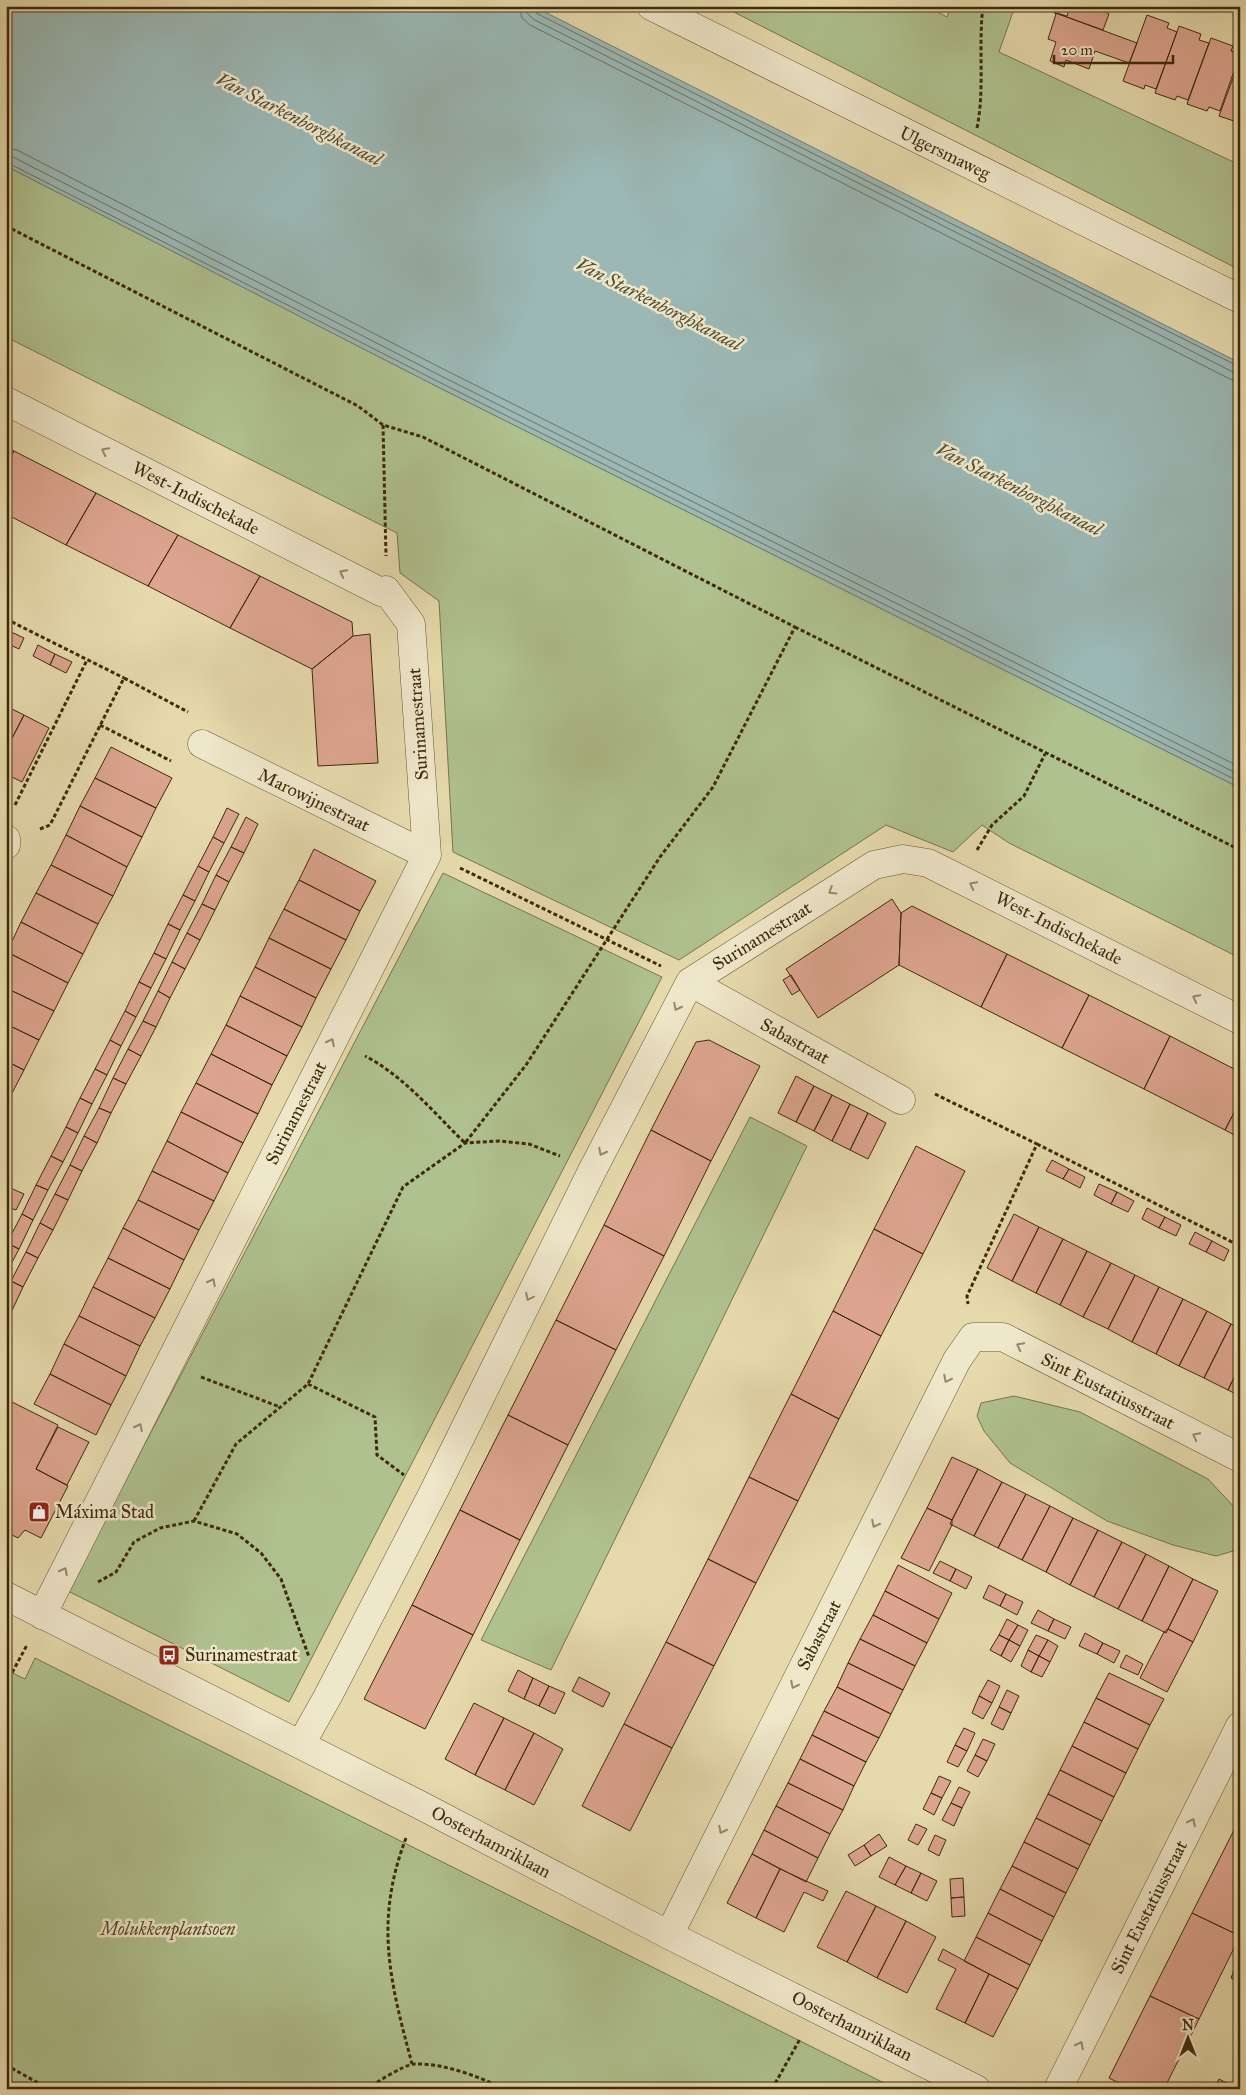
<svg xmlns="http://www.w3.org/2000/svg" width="1246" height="2095" font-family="'IM FELL Great Primer',serif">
<rect width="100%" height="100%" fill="#e6daad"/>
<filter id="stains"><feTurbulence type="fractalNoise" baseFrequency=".004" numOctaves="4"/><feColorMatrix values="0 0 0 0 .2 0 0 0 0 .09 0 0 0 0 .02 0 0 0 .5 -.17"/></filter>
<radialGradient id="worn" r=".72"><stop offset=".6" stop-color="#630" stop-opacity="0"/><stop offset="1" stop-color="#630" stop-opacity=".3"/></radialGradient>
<!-- green -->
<path fill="#afc18f" stroke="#76764d" d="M722 6H926L947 17 951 6H1015L999 52 1240 165V270Z
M6 166 438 387 1240 788V958L1009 843 982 825 953 852 886 825 679 960 453 852 439 601 400 573 397 533 6 337Z
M443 873 662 977 289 1702 68 1591Z
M750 1117 807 1146 551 1670 481 1640Z
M1014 1396 1080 1412 1208 1479 1236 1509 1240 1520V1549L1216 1556 1173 1545 1107 1521 1010 1463 984 1431 977 1416 981 1403Z
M35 1658 896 2089H6V1670L25 1679Z"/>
<!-- water -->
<path fill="#9bb8b5" stroke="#767f71" d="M6 6H533L1240 363V788L438 387 6 166Z"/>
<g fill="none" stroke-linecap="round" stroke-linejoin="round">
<!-- shore -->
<path stroke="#6c7160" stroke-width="1" d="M519 6 522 18 530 25 1230 379 1240 381
M526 6 527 13 533 19 1233 372 1240 373
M533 6 536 13 950 223 1240 367
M6 148 17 150 447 371 1240 767
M6 155 13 157 443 377 1240 775
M6 162 441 383 1240 782"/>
</g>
<!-- building -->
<path fill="#dda590" stroke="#3e2a0b" d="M1070 6H1102L1101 10 1109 14 1103 30 1053 12 1067 16Z
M1053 12 1137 43 1129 63 1095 51 1089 69 1066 60 1064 67 1050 61 1056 42 1048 39 1056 14Z
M1147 15 1169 23 1167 28 1177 32 1156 89 1145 85 1144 89 1123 81Z
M1179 26 1201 34 1199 40 1209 43 1188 100 1177 96 1175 100 1155 93Z
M1211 38 1233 46 1231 51 1240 54 1220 111 1209 107 1207 111 1187 104Z
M1240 59V123L1219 116Z
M6 447 14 451 6 465Z
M14 451 96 493 66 545 6 514V465Z
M96 493 178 535 148 586 66 545Z
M178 535 260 576 230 628 148 586Z
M260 576 352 622 353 636 312 669 230 628Z
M7 630 24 638 19 649 6 643Z
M370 634 378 763 318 766 312 669 353 636Z
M38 645 55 654 50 665 33 656Z
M55 654 72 662 66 673 50 665Z
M6 706 24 715 6 750Z
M24 715 49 728 22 782 6 774V750Z
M111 747 172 778 156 808 95 778Z
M95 778 156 808 142 837 80 806Z
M80 806 142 837 127 867 66 835Z
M227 808 239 814 224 843 213 837Z
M246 817 258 824 244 853 231 847Z
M66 835 127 867 113 896 51 865Z
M213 837 224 843 209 872 198 866Z
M231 847 244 853 229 882 216 875Z
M314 849 376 881 360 911 299 880Z
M51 865 113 896 98 924 36 893Z
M198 866 209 872 195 901 183 895Z
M216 875 229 882 215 910 202 904Z
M299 880 360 911 346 940 284 909Z
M36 893 98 924 83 954 21 922Z
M183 895 195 901 180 930 168 924Z
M892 899 901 913 899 965 818 1018 786 969Z
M202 904 215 910 200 940 187 933Z
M912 906 1007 954 981 1007 899 965 901 913Z
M284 909 346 940 331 969 269 938Z
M21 922 83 954 68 983 7 952Z
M168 924 180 930 166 959 154 953Z
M187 933 200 940 185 969 172 962Z
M269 938 331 969 316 998 255 967Z
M7 952 68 983 54 1011 6 988Z
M154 953 166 959 151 988 139 982Z
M1007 954 1089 995 1062 1048 981 1007Z
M172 962 185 969 170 998 158 991Z
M255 967 316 998 302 1027 240 996Z
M791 975 800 990 792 995 783 980Z
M139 982 151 988 136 1017 125 1011Z
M6 988 54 1011 39 1040 6 1024Z
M158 991 170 998 156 1027 143 1021Z
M1089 995 1170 1036 1144 1089 1062 1048Z
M240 996 302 1027 287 1056 226 1025Z
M125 1011 136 1017 121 1046 110 1040Z
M143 1021 156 1027 141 1056 128 1049Z
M6 1024 39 1040 24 1070 6 1061Z
M226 1025 287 1056 272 1085 211 1054Z
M1170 1036 1240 1072V1101L1225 1130 1144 1089Z
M110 1040 121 1046 107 1075 95 1069Z
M709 1040 760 1066 711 1161 651 1130 696 1042Z
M128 1049 141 1056 126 1084 113 1078Z
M211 1054 272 1085 258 1114 196 1083Z
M6 1061 24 1070 9 1099 6 1097Z
M95 1069 107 1075 92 1104 80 1098Z
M796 1076 814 1086 796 1122 778 1113Z
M113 1078 126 1084 111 1113 99 1108Z
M196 1083 258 1114 243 1143 181 1112Z
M814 1086 832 1095 814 1131 796 1122Z
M832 1095 850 1104 832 1141 814 1131Z
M80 1098 92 1104 78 1133 66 1127Z
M1240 1101V1138L1225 1130Z
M850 1104 868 1113 850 1150 832 1141Z
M99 1108 111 1113 97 1143 84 1136Z
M181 1112 243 1143 228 1173 167 1141Z
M868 1113 886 1123 868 1159 850 1150Z
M66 1127 78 1133 63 1162 51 1156Z
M651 1130 711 1161 664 1256 604 1225Z
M84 1136 97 1143 82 1171 70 1165Z
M167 1141 228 1173 214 1201 152 1171Z
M916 1146 965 1171 923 1254 874 1229Z
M51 1156 63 1162 48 1190 36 1185Z
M1052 1160 1069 1169 1063 1179 1046 1171Z
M70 1165 82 1171 68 1200 55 1194Z
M1069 1169 1085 1177 1080 1188 1063 1179Z
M152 1171 214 1201 199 1230 138 1200Z
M1099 1184 1117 1192 1111 1204 1094 1195Z
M36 1185 48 1190 33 1220 22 1214Z
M6 1186 24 1194 16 1210 6 1206Z
M1117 1192 1134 1201 1128 1212 1111 1204Z
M55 1194 68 1200 53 1230 40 1223Z
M138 1200 199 1230 184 1260 123 1228Z
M1147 1208 1165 1217 1159 1228 1142 1219Z
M22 1214 33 1220 19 1249 7 1243Z
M1014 1214 1039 1227 1012 1281 987 1268Z
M1165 1217 1181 1225 1176 1236 1159 1228Z
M40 1223 53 1230 38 1258 26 1252Z
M604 1225 664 1256 616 1350 556 1320Z
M1039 1227 1063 1239 1036 1293 1012 1281Z
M123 1228 184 1260 170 1289 108 1258Z
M874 1229 923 1254 881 1336 833 1311Z
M1195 1232 1212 1241 1206 1252 1189 1244Z
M1063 1239 1087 1251 1060 1305 1036 1293Z
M1212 1241 1229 1250 1224 1261 1206 1252Z
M7 1243 19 1249 6 1274V1244Z
M1087 1251 1111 1263 1083 1317 1060 1305Z
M26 1252 38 1258 23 1287 11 1281Z
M108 1258 170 1289 155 1318 93 1287Z
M1111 1263 1135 1275 1108 1329 1083 1317Z
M1135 1275 1159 1287 1132 1342 1108 1329Z
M11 1281 23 1287 9 1317 6 1315V1291Z
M93 1287 155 1318 140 1346 79 1316Z
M1159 1287 1183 1299 1156 1354 1132 1342Z
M1183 1299 1207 1311 1179 1366 1156 1354Z
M833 1311 881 1336 839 1419 791 1394Z
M1207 1311 1231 1324 1204 1378 1179 1366Z
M79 1316 140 1346 126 1376 64 1344Z
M556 1320 616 1350 568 1445 508 1415Z
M1231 1324 1240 1328V1365L1228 1390 1204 1378Z
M64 1344 126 1376 111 1405 50 1374Z
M1240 1365V1396L1228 1390Z
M50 1374 111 1405 96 1435 34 1404Z
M791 1394 839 1419 798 1501 749 1477Z
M6 1399 58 1425 36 1469 68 1486 41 1538 25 1530 18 1538 6 1532Z
M508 1415 568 1445 520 1540 460 1510Z
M58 1427 89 1442 67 1485 36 1469Z
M952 1457 978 1469 952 1520 927 1508Z
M978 1469 1002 1482 974 1536 950 1524Z
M749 1477 798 1501 756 1583 708 1559Z
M1002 1482 1026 1494 998 1548 974 1536Z
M1026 1494 1050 1506 1022 1560 998 1548Z
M1050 1506 1073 1518 1046 1572 1022 1560Z
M927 1508 952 1520V1525L929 1571 901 1558Z
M460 1510 520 1540 473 1635 412 1605Z
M1073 1518 1098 1530 1070 1585 1046 1572Z
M1098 1530 1122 1542 1094 1597 1070 1585Z
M1122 1542 1146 1554 1118 1609 1094 1597Z
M1146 1554 1169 1566 1142 1621 1118 1609Z
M708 1559 756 1583 714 1666 666 1642Z
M940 1561 956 1569 950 1581 933 1573Z
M898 1565 952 1593 939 1619 885 1591Z
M1169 1566 1193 1579 1166 1633 1142 1621Z
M956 1569 972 1577 966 1589 950 1581Z
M1193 1579 1218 1591 1193 1642 1168 1629Z
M989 1585 1006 1594 1000 1606 983 1598Z
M885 1591 939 1619 927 1643 873 1615Z
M1006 1594 1023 1602 1017 1615 1000 1606Z
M412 1605 473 1635 425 1729 364 1699Z
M1038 1610 1054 1619 1048 1631 1031 1623Z
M873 1615 927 1643 915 1666 860 1639Z
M1007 1619 1018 1625 1009 1640 999 1635Z
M1054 1619 1071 1627 1065 1639 1048 1631Z
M1018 1625 1028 1630 1020 1646 1009 1640Z
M1168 1629 1193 1642 1167 1692 1140 1678 1164 1632Z
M1085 1633 1103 1643 1097 1654 1079 1646Z
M999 1635 1009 1640 1001 1656 990 1650Z
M1036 1635 1048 1640 1039 1656 1028 1650Z
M860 1639 915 1666 903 1690 848 1663Z
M1009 1640 1020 1646 1011 1662 1001 1656Z
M1048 1640 1058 1646 1050 1662 1039 1656Z
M666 1642 714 1666 672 1748 624 1724Z
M1103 1643 1120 1651 1114 1663 1097 1654Z
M1028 1650 1039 1656 1031 1672 1021 1666Z
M1126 1655 1143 1664 1138 1675 1120 1667Z
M1039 1656 1050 1662 1042 1677 1031 1672Z
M848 1663 903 1690 891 1714 837 1687Z
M518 1670 533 1678 524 1699 508 1691Z
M1109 1673 1164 1699 1150 1725 1096 1698Z
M579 1677 610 1693 603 1707 572 1691Z
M533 1678 549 1686 539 1706 524 1699Z
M988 1680 1000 1686 992 1703 979 1696Z
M549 1686 565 1693 555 1714 539 1706Z
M837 1687 891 1714 879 1738 824 1711Z
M1007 1690 1019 1696 1011 1713 999 1707Z
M979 1696 992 1703 983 1719 972 1713Z
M1096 1698 1150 1725 1138 1749 1084 1722Z
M474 1703 504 1718 475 1775 445 1759Z
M999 1707 1011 1713 1003 1730 991 1724Z
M824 1711 879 1738 866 1762 812 1735Z
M504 1718 534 1733 505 1790 475 1775Z
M1084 1722 1138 1749 1126 1773 1072 1746Z
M624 1724 672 1748 630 1831 582 1806Z
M964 1728 975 1733 967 1751 955 1745Z
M534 1733 563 1749 534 1805 505 1790Z
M812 1735 866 1762 854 1786 800 1759Z
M983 1739 995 1744 987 1761 975 1755Z
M955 1745 967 1751 958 1767 947 1762Z
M1072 1746 1126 1773 1114 1797 1060 1770Z
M975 1755 987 1761 978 1777 967 1771Z
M800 1759 854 1786 843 1810 788 1783Z
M1060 1770 1114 1797 1102 1821 1048 1794Z
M939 1776 951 1781 942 1798 931 1793Z
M788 1783 843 1810 830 1834 776 1806Z
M959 1787 970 1792 962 1808 951 1803Z
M931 1793 942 1798 934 1815 923 1809Z
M1048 1794 1102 1821 1090 1845 1036 1818Z
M951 1803 962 1808 954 1826 942 1820Z
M776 1806 830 1834 818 1858 764 1830Z
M1036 1818 1090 1845 1078 1869 1024 1842Z
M1240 1818V1833L1234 1830Z
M916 1824 927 1829 918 1845 908 1840Z
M764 1830 818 1858 806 1882 752 1854Z
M1234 1830 1240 1833V1936L1192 1913Z
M879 1834 887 1846 871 1856 864 1845Z
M935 1835 946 1840 939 1856 928 1850Z
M1024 1842 1078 1869 1066 1893 1012 1866Z
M864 1845 871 1856 855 1866 848 1855Z
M752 1854 780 1869 756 1918 727 1903Z
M889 1857 906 1866 895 1885 879 1877Z
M906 1866 921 1873 911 1893 895 1885Z
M1012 1866 1066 1893 1054 1917 1000 1889Z
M780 1869 828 1891 823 1901 804 1892 784 1932 756 1918Z
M921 1873 937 1881 927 1901 911 1893Z
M963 1878 964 1897 951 1898 950 1879Z
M1000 1889 1054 1917 1042 1941 988 1913Z
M846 1891 876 1906 847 1962 817 1947Z
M964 1897 965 1916 952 1917 951 1898Z
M876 1906 906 1921 877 1978 847 1962Z
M988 1913 1042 1941 1030 1965 976 1937Z
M1192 1913 1240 1936 1199 2019 1150 1996Z
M906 1921 936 1937 907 1993 877 1978Z
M976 1937 1030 1965 1018 1989 964 1961Z
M943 1949 989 1974 965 2023 936 2009 956 1969 938 1960Z
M1238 1960H1240V1982L1231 1978Z
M989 1974 1018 1989 993 2037 965 2023Z
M1150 1996 1199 2019 1164 2089H1131L1109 2078Z
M1219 2079 1238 2089H1214Z"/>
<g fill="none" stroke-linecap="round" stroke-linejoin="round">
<!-- minor casing -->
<g stroke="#685634" stroke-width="29">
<path id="minor" d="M651 6 1240 299
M6 401 381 592 386 590 411 624 427 855 42 1615
M202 744 427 855
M6 839V845
M690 982 901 1100
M301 1744 328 1696 434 1491 592 1171 690 982 874 865 903 859 928 863 1240 1020
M669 1935 957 1360 973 1337H1003L1240 1458
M1058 2089 1240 1726"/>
</g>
<!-- tertiary casing -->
<g stroke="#685634" stroke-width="29">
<path id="tertiary" d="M6 1596 418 1804 669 1935 976 2089"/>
</g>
<!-- path -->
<path stroke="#3e2a0b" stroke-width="3" stroke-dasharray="4 2.5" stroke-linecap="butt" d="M977 128C985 88 978 47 983 6
M6 226 358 406 383 425 423 437 795 627 713 787 660 857 526 1065 465 1143C434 1113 404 1076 365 1056
M383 425 386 556
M6 619 124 678
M795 627 1240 850
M100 725 171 761
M15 805 87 660
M40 829 50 825 124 678 188 712
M977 850 992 825 1024 796 1045 754
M460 868 661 966
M935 1094 1037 1144 967 1296 968 1304
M1037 1144 1240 1246
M201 1377 280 1407
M308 1384 375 1417 377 1455 404 1475
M194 1521 236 1444 308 1384 403 1187 465 1143 499 1141 529 1144 560 1156
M98 1582 116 1572 134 1542 160 1528 194 1521 237 1534 261 1553 281 1579 309 1657
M6 1684 27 1645
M406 1838C374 1922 390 1981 412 2064
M6 2065 49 2089
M276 2089 307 2085 314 2089
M366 2089C376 2083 403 2065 414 2064 443 2063 478 2076 504 2089
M772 2089 800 2039"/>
<!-- minor -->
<use href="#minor" stroke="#efe7ca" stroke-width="28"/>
<!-- tertiary -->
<use href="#tertiary" stroke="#efe7ca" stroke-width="28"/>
</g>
<!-- one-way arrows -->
<defs><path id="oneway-chevron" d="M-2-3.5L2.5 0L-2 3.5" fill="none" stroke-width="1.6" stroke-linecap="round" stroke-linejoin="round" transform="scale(1.25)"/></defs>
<g stroke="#96886a">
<use href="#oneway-chevron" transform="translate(105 451) rotate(-153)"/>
<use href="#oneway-chevron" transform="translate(343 573) rotate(-153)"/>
<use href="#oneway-chevron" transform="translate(973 885) rotate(-153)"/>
<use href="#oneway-chevron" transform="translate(832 891) rotate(148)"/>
<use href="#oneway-chevron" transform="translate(1196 998) rotate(-153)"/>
<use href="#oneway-chevron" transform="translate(677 1007) rotate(117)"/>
<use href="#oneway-chevron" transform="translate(331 1042) rotate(-63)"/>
<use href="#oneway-chevron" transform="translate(602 1152) rotate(117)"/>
<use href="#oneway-chevron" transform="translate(212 1282) rotate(-63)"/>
<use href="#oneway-chevron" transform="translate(529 1297) rotate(116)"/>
<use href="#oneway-chevron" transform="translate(1020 1346) rotate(-153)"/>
<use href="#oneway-chevron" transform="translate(947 1379) rotate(117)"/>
<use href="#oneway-chevron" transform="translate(139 1427) rotate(-63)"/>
<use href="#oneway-chevron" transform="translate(1196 1436) rotate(-153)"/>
<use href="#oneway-chevron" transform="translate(875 1524) rotate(117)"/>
<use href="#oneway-chevron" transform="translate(64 1571) rotate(-63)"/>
<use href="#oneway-chevron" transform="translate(794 1685) rotate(117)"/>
<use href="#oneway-chevron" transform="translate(1192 1822) rotate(-63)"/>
<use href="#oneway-chevron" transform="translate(722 1830) rotate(117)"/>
<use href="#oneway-chevron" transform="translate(1080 2045) rotate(-63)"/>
</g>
<!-- icons -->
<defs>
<g id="shop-square" transform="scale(1.125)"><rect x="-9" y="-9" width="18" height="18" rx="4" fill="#8f2418" stroke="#efe7ca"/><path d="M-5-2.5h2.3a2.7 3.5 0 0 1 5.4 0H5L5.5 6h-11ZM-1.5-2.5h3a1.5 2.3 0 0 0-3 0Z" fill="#fff"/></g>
<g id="bus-square" transform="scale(1.125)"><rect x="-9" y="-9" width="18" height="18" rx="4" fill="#8f2418" stroke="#efe7ca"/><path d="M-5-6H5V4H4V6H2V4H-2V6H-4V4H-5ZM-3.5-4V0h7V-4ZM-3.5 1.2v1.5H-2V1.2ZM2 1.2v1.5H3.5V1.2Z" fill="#fff"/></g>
</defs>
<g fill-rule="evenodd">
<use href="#shop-square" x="39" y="1512"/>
<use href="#bus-square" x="169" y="1655"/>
</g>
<g text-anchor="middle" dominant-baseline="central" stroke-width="5" stroke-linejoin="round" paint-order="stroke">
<!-- street labels -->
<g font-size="18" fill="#3e2a0b" stroke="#efe7ca">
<text transform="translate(945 153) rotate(26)">Ulgersmaweg</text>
<text transform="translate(196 498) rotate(27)">West-Indischekade</text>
<text transform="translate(418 724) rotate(-94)">Surinamestraat</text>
<text transform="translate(314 800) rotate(26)">Marowijnestraat</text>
<text transform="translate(1059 928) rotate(27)">West-Indischekade</text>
<text transform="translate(762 936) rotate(-32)">Surinamestraat</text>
<text transform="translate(795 1041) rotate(29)">Sabastraat</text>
<text transform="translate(296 1113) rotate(-63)">Surinamestraat</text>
<text transform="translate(1108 1391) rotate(27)">Sint Eustatiusstraat</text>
<text transform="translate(819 1635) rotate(-63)">Sabastraat</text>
<text transform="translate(491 1842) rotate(28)">Oosterhamriklaan</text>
<text transform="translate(1149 1907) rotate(-63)">Sint Eustatiusstraat</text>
<text transform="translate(852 2026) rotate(27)">Oosterhamriklaan</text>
</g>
<!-- poi labels -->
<g font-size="18" fill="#3e2a0b" stroke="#efe7ca" text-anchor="start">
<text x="55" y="1512">Máxima Stad</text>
<text x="185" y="1655">Surinamestraat</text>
</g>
<!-- park labels -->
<g font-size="18" font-style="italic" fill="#554825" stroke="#efe7ca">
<text x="168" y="1929">Molukkenplantsoen</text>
</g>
<!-- water labels -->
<g font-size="19" font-style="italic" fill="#554e36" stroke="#efe7ca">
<text transform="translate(299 119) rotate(27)">Van Starkenborghkanaal</text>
<text transform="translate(659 304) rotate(27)">Van Starkenborghkanaal</text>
<text transform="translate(1019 489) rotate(27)">Van Starkenborghkanaal</text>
</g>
</g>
<!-- margin -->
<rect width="1246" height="2095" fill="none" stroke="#e6daad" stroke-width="25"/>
<rect x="8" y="8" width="1231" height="2080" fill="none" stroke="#3e2a0b" stroke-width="2.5"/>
<rect x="12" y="12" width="1221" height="2070" fill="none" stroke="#3e2a0b"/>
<!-- north arrow -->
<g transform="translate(1188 2038)" stroke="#efe7ca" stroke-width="4" paint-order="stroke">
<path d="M0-4L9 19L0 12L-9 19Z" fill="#3e2a0b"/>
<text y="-8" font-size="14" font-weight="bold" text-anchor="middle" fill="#3e2a0b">N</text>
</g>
<!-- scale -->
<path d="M1054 55v8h119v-8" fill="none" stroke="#3e2a0b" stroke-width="2.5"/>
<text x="1061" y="55" font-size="15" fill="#3e2a0b" stroke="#efe7ca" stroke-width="4" paint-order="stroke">20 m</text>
<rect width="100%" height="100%" filter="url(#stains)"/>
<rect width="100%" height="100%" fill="url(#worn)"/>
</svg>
